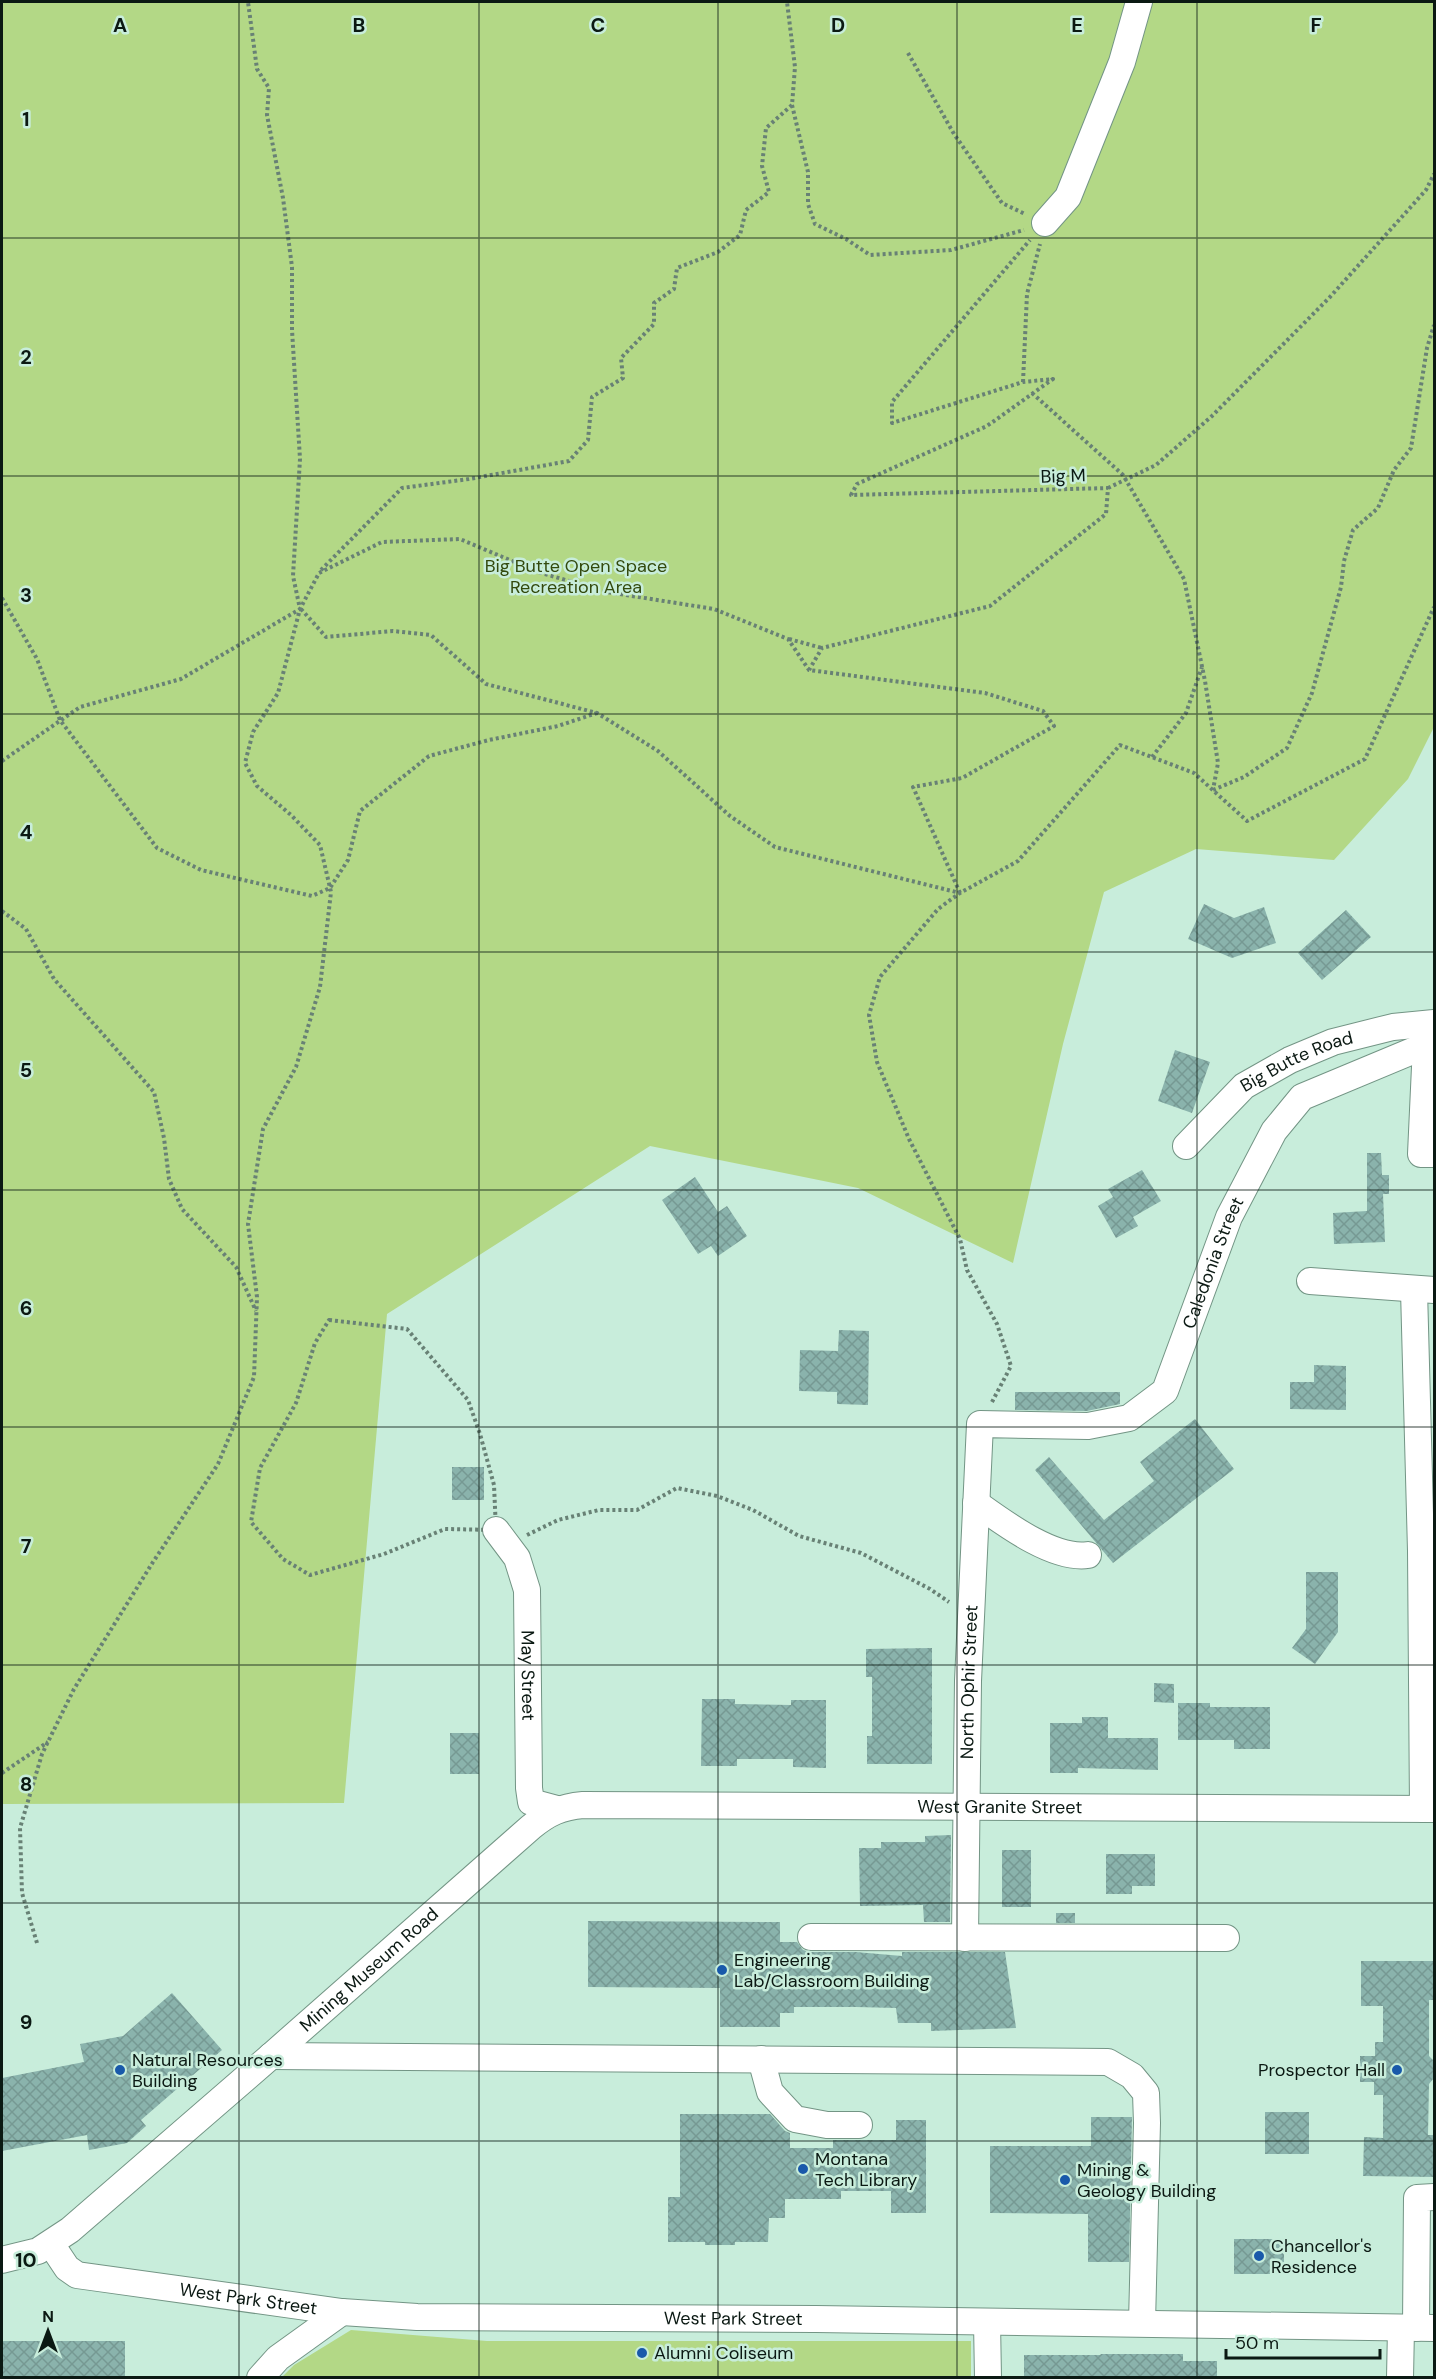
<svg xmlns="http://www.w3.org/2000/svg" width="1436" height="2379" font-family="'DM Sans',sans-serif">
<defs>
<pattern id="building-cross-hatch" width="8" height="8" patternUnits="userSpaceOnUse" patternTransform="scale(1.5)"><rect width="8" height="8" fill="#8ab3ac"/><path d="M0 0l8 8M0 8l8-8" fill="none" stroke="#769993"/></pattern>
</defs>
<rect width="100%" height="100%" fill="#c8eddb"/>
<!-- green -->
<path fill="#b3d886" d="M2 2H1434V727L1408 779 1334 860 1196 849 1104 892 1063 1044 1013 1263 858 1188 650 1146 387 1314 344 1803 2 1804Z
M351 2330 487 2341H971V2377H282L294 2365Z"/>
<!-- building -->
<path fill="url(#building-cross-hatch)" d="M1204 904 1234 918 1264 907 1276 943 1232 958 1188 939Z
M1346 910 1371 937 1322 980 1298 953Z
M1175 1050 1210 1062 1192 1113 1158 1101Z
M1367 1153H1381L1382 1175H1389V1194H1383L1385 1242 1334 1244 1333 1213 1367 1211Z
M1142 1170 1161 1201 1133 1217 1138 1226 1116 1238 1098 1206 1113 1197 1108 1189Z
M695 1177 718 1212 727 1206 747 1236 718 1256 711 1246 698 1254 662 1200Z
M839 1330 869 1331 868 1405 837 1404V1392L799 1391 800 1350 838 1351Z
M1314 1365 1346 1366V1410L1290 1409V1382H1314Z
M1015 1392H1120V1404L1087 1411 1015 1410Z
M1195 1419 1234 1469 1113 1563 1035 1470 1049 1457 1104 1520 1154 1481 1140 1462Z
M452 1467H484V1500H452Z
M1306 1572H1338V1632L1315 1664 1292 1648 1306 1629Z
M932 1648V1764H867V1736H872V1677H866V1649Z
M1154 1683 1174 1684V1703L1154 1702Z
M702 1699H735V1704L791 1705V1700H826V1768L793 1767V1759H737V1766H701Z
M1178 1703H1210V1707H1270V1749H1234V1740H1178Z
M1082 1717H1108V1738H1158V1770L1078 1768V1773H1050V1723H1082Z
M450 1733H479V1774H450Z
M951 1835 950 1922H924L923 1905 860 1906 859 1848H881V1842H925V1836Z
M1002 1850H1031V1907H1002Z
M1106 1854H1155V1886H1132V1894H1106Z
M1056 1913H1075V1923H1056Z
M588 1921 780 1922V1942H797L803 1950 810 1952H856L902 1956V1952H1005L1016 2028 931 2031V2023H898L896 2008 856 2007H794V2013H780V2027H720V1988L588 1987Z
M1361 1961H1434V2000H1429V2056L1434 2061V2078L1429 2084 1428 2135H1434V2177L1363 2176 1364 2137 1383 2138V2095H1374V2082H1360V2056H1375V2042H1383V2006H1361Z
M172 1993 222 2050 141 2120 146 2126 127 2143 89 2150 87 2135 2 2151V2078L84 2062 80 2044 123 2036Z
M1265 2112H1309V2154H1265Z
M680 2114H770L785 2131 790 2133V2148H833V2140H896V2120H926V2213H891V2191H841V2199H785V2218H769L768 2242H735V2245H705V2242H668V2197H680Z
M1091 2117H1132L1129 2262H1088V2214L990 2213V2146H1091Z
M1234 2239H1284V2274H1234Z
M2 2341H125V2378H2Z
M1101 2354H1183V2361H1217V2378H1024V2355H1100Z"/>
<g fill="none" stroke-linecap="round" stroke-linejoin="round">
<!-- minor casing -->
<g stroke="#739585" stroke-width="28">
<g id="minor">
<path d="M1045 223 1068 197 1122 62 1139 2"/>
<path d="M1426 1045 1421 1154H1434"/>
<path id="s1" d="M1186 1146 1244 1086 1290 1060 1333 1042 1393 1027 1434 1023"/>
<path d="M1310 1281 1434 1290"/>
<path d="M1414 1290 1421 1551 1423 1809"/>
<path d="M976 1503C1004 1523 1053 1560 1088 1555"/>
<path id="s2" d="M496 1530 517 1558 527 1590 529 1788 531 1802 557 1809"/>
<path d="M811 1937 1226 1938"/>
<path id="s3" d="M965 1938 968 1681 980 1424 1088 1426 1129 1418 1165 1391 1229 1217 1274 1131 1302 1097 1434 1042"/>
<path d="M271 2056 1108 2062 1132 2076 1146 2093 1147 2123 1142 2323"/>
<path d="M761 2059 770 2092 795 2119 827 2125H859"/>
<path id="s4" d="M51 2244 67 2268 77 2275 342 2312 417 2317 816 2319 1434 2328"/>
<path id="s5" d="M2 2260 38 2251 70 2230 271 2056 531 1827C548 1813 561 1807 583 1805L1434 1809"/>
<path d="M987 2322 988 2378"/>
<path d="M1416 2328 1417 2198 1434 2197"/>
<path d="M260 2378 278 2358 342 2312"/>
<path d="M1400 2378 1401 2328"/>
</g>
</g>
<!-- path -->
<path stroke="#688175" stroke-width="4" stroke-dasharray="3 3" stroke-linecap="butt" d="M908 53 954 134 1002 203 1025 214
M792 105 808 172V204L815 224 846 239 870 255 951 250 1024 230
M1023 382 1027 294 1040 244
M1032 393 1123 475 1184 579 1205 681 1218 763 1213 790
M1108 488 1156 465 1212 416 1330 297 1426 190 1434 174
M321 570 402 488 469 479 569 461 588 440 592 397 623 378 621 358 654 324V303L674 289 677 268 718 252 740 235 746 210 769 192 762 166 766 128 792 105 795 67 787 2
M2 598 37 659 60 720 157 848 201 870 312 896 330 888 348 860 360 811 429 756 489 740 558 726 597 713
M301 609 326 637 393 631 431 635 486 684 597 713 658 751 730 816 775 847 960 893
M789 639 822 648
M1152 757 1186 713 1202 667
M2 761 80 707 181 679 300 609 293 576 300 459 292 330V267L283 198 267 115 269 88 257 69 248 2
M1213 790 1244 777 1287 748 1312 693 1341 587 1344 561 1353 530 1378 508 1394 470 1411 448 1427 348 1434 325
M960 893 913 787 962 778 1054 726 1043 711 985 693 809 670 822 648 990 606 1106 514 1108 488 851 495 857 484 987 426 1053 379 1023 382 892 423V402L1030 240
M2 911 26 929 54 979 154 1092 164 1138 169 1179 182 1209 236 1267 256 1311
M329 1320 407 1329 468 1400 480 1434 494 1485 496 1530 445 1529 384 1554 310 1575 283 1559 251 1522 260 1468 296 1403 315 1343Z
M992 1402 1011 1366 997 1324 967 1270 960 1239 909 1139 877 1062 869 1015 880 977 938 909 960 893 1018 861 1120 745 1194 773 1247 821 1365 759 1434 607
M527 1535 558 1520 599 1510H637L677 1488 717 1496 753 1510 799 1536 861 1553 930 1589 949 1602
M2 1773 48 1742
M37 1943 22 1893 20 1828 42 1754 74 1689 153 1562 218 1464 254 1377 257 1297 248 1224 263 1129 296 1067 320 987 331 892 320 845 291 815 257 786 245 763 253 732 278 693 300 609 319 573 382 542 460 539 538 572 607 592 714 609 788 639 809 670"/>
<!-- minor -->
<use href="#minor" stroke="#fff" stroke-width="26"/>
</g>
<!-- grid -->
<path fill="none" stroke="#0b1913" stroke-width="1.5" stroke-opacity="0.55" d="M239 2V2378M479 2V2378M718 2V2378M957 2V2378M1197 2V2378M2 238H1434M2 476H1434M2 714H1434M2 952H1434M2 1190H1434M2 1427H1434M2 1665H1434M2 1903H1434M2 2141H1434"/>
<!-- markers -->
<g fill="#1959aa" stroke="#c8eddb" stroke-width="2">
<circle cx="722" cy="1970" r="6"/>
<circle cx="120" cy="2070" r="6"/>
<circle cx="1397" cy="2070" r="6"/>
<circle cx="803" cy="2169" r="6"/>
<circle cx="1065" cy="2180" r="6"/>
<circle cx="1259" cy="2256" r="6"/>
<circle cx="642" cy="2353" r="6"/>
</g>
<g text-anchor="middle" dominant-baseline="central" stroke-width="5" stroke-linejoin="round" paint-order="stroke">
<!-- street labels -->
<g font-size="18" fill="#0b1913" stroke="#c8eddb">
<text transform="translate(1063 476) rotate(-2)">Big M</text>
<text stroke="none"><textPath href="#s1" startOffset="142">Big Butte Road</textPath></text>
<text stroke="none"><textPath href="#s3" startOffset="846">Caledonia Street</textPath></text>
<text stroke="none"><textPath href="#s2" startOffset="154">May Street</textPath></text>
<text stroke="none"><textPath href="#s3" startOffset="256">North Ophir Street</textPath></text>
<text stroke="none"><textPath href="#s5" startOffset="1162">West Granite Street</textPath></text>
<text stroke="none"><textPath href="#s5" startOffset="472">Mining Museum Road</textPath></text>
<text stroke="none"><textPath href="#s4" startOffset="214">West Park Street</textPath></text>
<text stroke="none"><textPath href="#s4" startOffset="700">West Park Street</textPath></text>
</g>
<!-- park labels -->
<g font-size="18" fill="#32490c" stroke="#c8eddb">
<text x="576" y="566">Big Butte Open Space<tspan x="576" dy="21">Recreation Area</tspan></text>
</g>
<!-- poi labels -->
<g font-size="18" fill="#0b1913" stroke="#c8eddb" text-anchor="start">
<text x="734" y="1960">Engineering<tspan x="734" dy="21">Lab/Classroom Building</tspan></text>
<text x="132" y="2060">Natural Resources<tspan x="132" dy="21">Building</tspan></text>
<text x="1385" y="2070" text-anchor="end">Prospector Hall</text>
<text x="815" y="2159">Montana<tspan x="815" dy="21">Tech Library</tspan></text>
<text x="1077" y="2170">Mining &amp;<tspan x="1077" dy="21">Geology Building</tspan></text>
<text x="1271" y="2246">Chancellor's<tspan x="1271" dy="21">Residence</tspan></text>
<text x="654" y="2353">Alumni Coliseum</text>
</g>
</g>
<g font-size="20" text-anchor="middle" font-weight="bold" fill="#0b1913" stroke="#c8eddb" stroke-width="5" stroke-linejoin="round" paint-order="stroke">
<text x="120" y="32">A</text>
<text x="359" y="32">B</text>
<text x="598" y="32">C</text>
<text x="838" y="32">D</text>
<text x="1077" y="32">E</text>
<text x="1316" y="32">F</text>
<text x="26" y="126">1</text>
<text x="26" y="364">2</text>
<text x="26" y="602">3</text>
<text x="26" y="839">4</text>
<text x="26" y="1077">5</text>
<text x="26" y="1315">6</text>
<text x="26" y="1553">7</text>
<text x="26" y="1791">8</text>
<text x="26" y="2029">9</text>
<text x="26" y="2267">10</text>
</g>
<!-- border -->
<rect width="1436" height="2379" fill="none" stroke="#0b1913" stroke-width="6"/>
<!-- north arrow -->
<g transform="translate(48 2331)" stroke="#c8eddb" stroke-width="4.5" paint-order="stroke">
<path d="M0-4.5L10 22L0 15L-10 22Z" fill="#0b1913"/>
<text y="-9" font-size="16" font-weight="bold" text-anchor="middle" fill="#0b1913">N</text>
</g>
<!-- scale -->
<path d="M1226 2349v9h154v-9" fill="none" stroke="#0b1913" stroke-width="3"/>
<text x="1235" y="2349" font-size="18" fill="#0b1913" stroke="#c8eddb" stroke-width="4.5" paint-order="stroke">50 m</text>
</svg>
